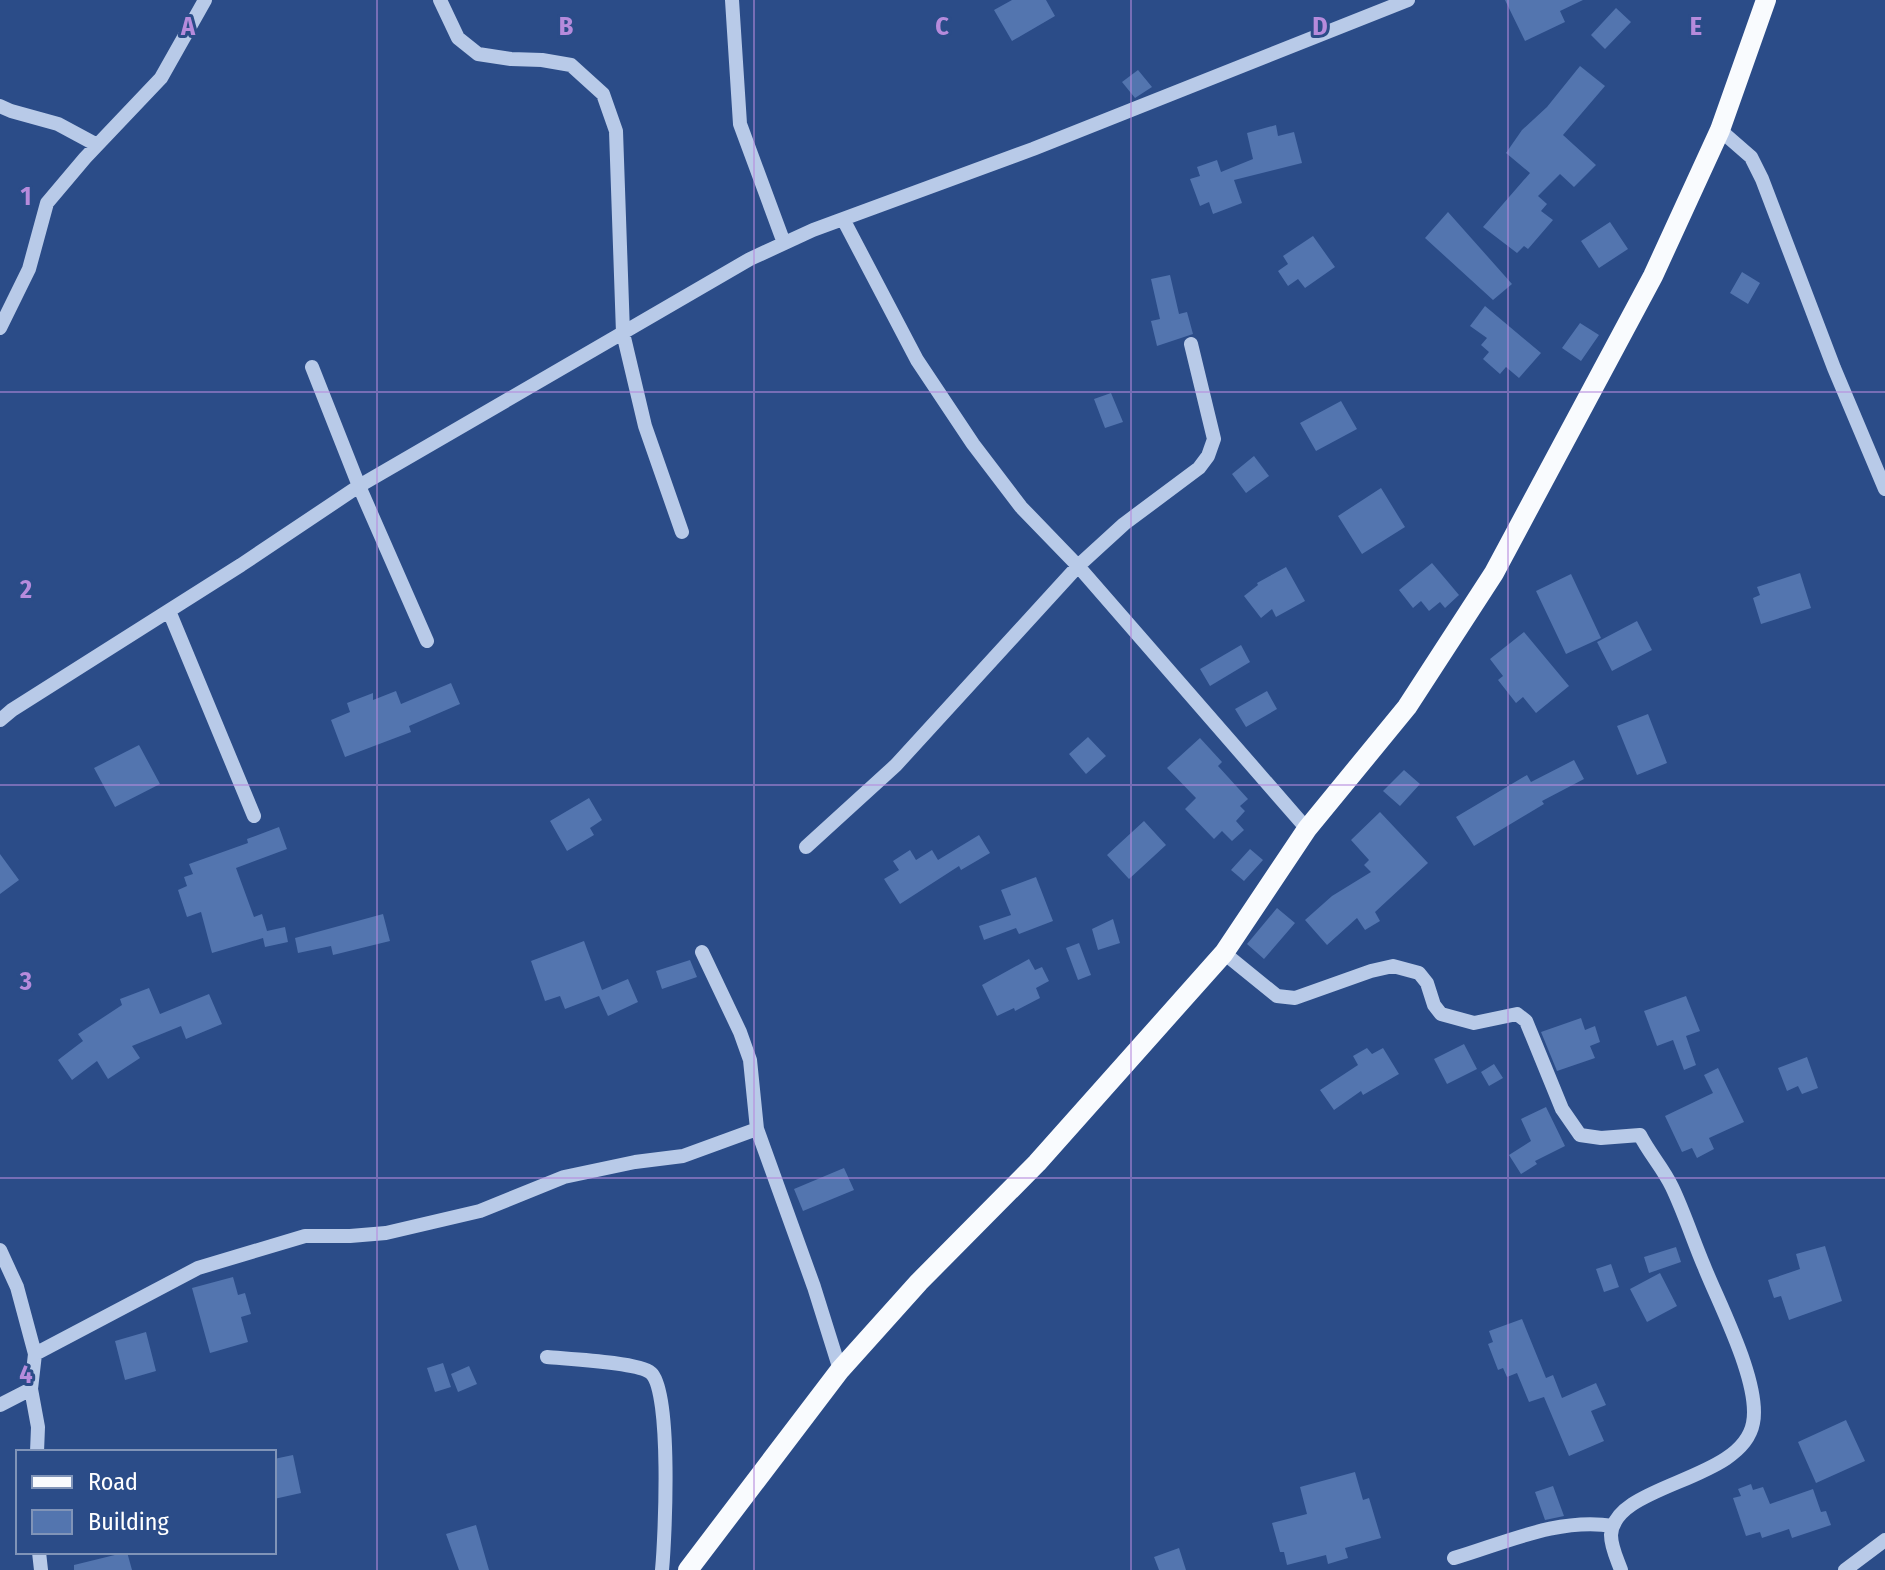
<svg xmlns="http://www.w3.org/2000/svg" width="1885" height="1570" font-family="'Fira Sans Condensed',sans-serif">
<rect width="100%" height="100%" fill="#2b4c88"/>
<!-- building -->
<path fill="#5375af" d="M1012 0H1046L1055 16 1012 41 994 10Z
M1505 0H1583L1560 11 1565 22 1525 41Z
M1616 8 1631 22 1605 49 1591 35Z
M1580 66 1605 86 1563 135 1596 165 1574 187 1560 174 1538 196 1547 204 1541 211 1553 220 1528 249 1524 246 1517 253 1483 227 1530 173 1506 153 1522 130 1547 107Z
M1138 70 1152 87 1135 98 1122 82Z
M1276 125 1278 136 1294 132 1302 163 1234 180 1242 203 1213 214 1209 202 1200 206 1190 179 1200 176 1197 167 1217 160 1221 172 1253 159 1247 133Z
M1448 212 1512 284 1493 300 1425 238Z
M1610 222 1628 249 1599 268 1581 241Z
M1313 236 1335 267 1305 288 1298 279 1288 286 1278 271 1288 264 1283 256Z
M1742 272 1760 283 1748 304 1730 293Z
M1170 275 1179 314 1187 312 1193 334 1157 346 1151 321 1160 319 1151 279Z
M1485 306 1541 353 1519 378 1506 367 1500 374 1483 359 1489 352 1481 345 1487 338 1470 326Z
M1580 323 1599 335 1581 361 1562 348Z
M1111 393 1123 422 1105 428 1094 399Z
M1341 401 1357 429 1316 451 1300 423Z
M1254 456 1269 476 1246 493 1232 474Z
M1381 488 1405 527 1362 554 1338 516Z
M1432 563 1459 595 1445 608 1440 602 1429 611 1421 601 1413 608 1399 590Z
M1286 567 1305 601 1276 617 1272 609 1261 618 1244 596 1258 585 1257 583Z
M1800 573 1811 608 1761 624 1753 598 1760 595 1757 587Z
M1571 574 1601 638 1566 654 1536 591Z
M1637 621 1652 650 1612 671 1597 642Z
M1524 632 1569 686 1536 713 1523 697 1516 703 1498 680 1503 676 1490 659Z
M1241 645 1250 662 1210 686 1200 669Z
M451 683 460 704 409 726 411 732 345 757 331 720 350 712 347 703 373 693V700L396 691 401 704Z
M1267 691 1277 709 1246 727 1235 709Z
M1648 714 1667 763 1637 775 1617 726Z
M1088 737 1106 756 1086 774 1069 754Z
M1200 738 1222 762 1218 766 1248 799 1240 806 1245 811 1236 821 1244 830 1232 841 1222 831 1214 839 1185 809 1196 798 1167 768Z
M139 745 160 784 115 807 94 768Z
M1574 760 1584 779 1542 801 1544 804 1474 846 1456 817 1527 775 1531 782Z
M1404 770 1420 784 1400 806 1383 791Z
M589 798 602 820 590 828 594 835 567 851 550 821Z
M1380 812 1428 863 1375 912 1380 921 1365 930 1357 918 1327 945 1305 920 1332 896 1371 872 1364 865 1369 860 1351 840Z
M1144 821 1166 845 1129 879 1107 855Z
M279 827 287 849 236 868 254 917 262 914 267 931 285 927 288 942 265 947 263 938 212 953 201 912 187 917 178 890 187 886 184 877 193 874 189 864 248 843 247 839Z
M979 835 990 853 961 870 959 866 900 904 884 879 899 870 893 861 910 850 916 860 932 850 938 860Z
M1250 849 1263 860 1244 881 1231 870Z
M0 854 19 880 0 894Z
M1036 877 1053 921 1019 934 1016 928 984 940 979 926 1011 915 1001 890Z
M1277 908 1295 923 1264 959 1247 944Z
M383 914 390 941 333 955 331 946 298 953 295 938Z
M1113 919 1120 943 1098 950 1092 929Z
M584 941 602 990 628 979 638 1002 608 1016 599 996 565 1009 560 996 545 1001 531 961Z
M1079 943 1091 975 1078 980 1066 948Z
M1029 959 1035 970 1042 967 1049 981 1036 988 1040 998 1015 1011 1014 1008 997 1016 982 985Z
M690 960 697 977 662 989 656 971Z
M149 988 160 1014 209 994 222 1024 186 1039 181 1026 132 1046 140 1058 108 1079 97 1061 72 1080 58 1060 83 1041 78 1034 122 1005 120 999Z
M1686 996 1700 1031 1686 1036 1696 1065 1684 1070 1673 1040 1657 1046 1644 1011Z
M1581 1018 1585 1030 1595 1026 1600 1042 1590 1046 1595 1058 1557 1071 1541 1032Z
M1464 1044 1477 1069 1447 1084 1434 1059Z
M1367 1048 1372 1054 1383 1048 1399 1074 1363 1095 1361 1091 1334 1110 1320 1090 1358 1065 1353 1056Z
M1807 1057 1818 1088 1802 1094 1798 1086 1787 1091 1778 1068Z
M1494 1064 1503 1078 1489 1086 1481 1072Z
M1718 1068 1744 1122 1709 1138 1714 1149 1697 1158 1692 1148 1682 1152 1665 1116 1713 1093 1704 1075Z
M1546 1107 1565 1146 1535 1161 1537 1164 1521 1174 1509 1155 1531 1141 1521 1119Z
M844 1168 854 1190 803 1211 794 1189Z
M1825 1246 1842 1301 1789 1320 1781 1296 1774 1298 1768 1280 1800 1269 1796 1254Z
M1676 1247 1681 1262 1649 1273 1644 1257Z
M1611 1264 1619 1287 1604 1292 1596 1269Z
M1660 1273 1677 1306 1647 1322 1630 1289Z
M233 1277 238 1295 245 1293 251 1314 241 1317 248 1342 210 1353 192 1288Z
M1522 1319 1546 1378 1553 1375 1562 1398 1596 1383 1606 1405 1591 1411 1604 1441 1569 1456 1544 1397 1529 1402 1517 1373 1507 1377 1503 1368 1498 1370 1488 1344 1493 1342 1489 1331Z
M146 1332 156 1371 125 1380 115 1341Z
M443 1363 451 1387 435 1392 427 1368Z
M469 1366 477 1384 458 1392 451 1374Z
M1846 1420 1865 1461 1816 1483 1798 1442Z
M293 1455 301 1493 274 1499V1459Z
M1355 1472 1363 1500 1369 1498 1381 1538 1345 1548 1348 1558 1328 1564 1326 1555 1287 1565 1284 1552H1280L1272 1523 1307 1514 1300 1487Z
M1751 1484 1753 1490 1763 1487 1770 1504 1813 1489 1821 1512 1826 1511 1831 1525 1792 1538 1789 1529 1762 1538 1760 1532 1746 1536 1733 1498 1741 1496 1738 1489Z
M1553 1486 1564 1516 1545 1520 1535 1492Z
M476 1525 489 1570H459L446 1534Z
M1179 1548 1186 1570H1159L1154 1557Z
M127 1552 132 1570H74V1565Z"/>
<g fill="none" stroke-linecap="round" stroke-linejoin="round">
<!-- minor -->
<path stroke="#b8cae8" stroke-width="14" d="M440 0 458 38 478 54 511 59 542 60 571 65 603 94 616 131 623 333 645 426 682 532
M732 0 740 124 784 243
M0 106 11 111 58 124 97 145
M1720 130 1751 157 1762 179 1834 368 1885 489
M843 219 917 360 973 444 1021 507 1078 566 1307 829
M0 328 29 269 47 203 85 158 161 78 205 0
M312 367 359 486 427 641
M169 611 254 816
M0 720 12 710 241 565 359 486 750 259 813 230 1033 149 1408 0
M806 847 896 765 1078 566 1124 524 1199 468 1208 456 1214 439 1191 344
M702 952 740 1032 750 1060 757 1129 814 1287 840 1370
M1224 953 1277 996 1295 998 1371 971 1393 966 1419 973 1427 983 1434 1005 1441 1014 1474 1023 1517 1014 1526 1021 1562 1109 1580 1135 1601 1138 1640 1135C1649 1153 1663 1168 1672 1187 1684 1212 1693 1240 1704 1266 1719 1304 1761 1383 1753 1423 1742 1482 1614 1483 1611 1535 1611 1547 1617 1559 1621 1570
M0 1250 17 1287 35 1354 31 1389 38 1427 37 1452
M35 1354 198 1268 305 1236H350L386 1233 480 1211 564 1177 635 1162 683 1156 757 1129
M547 1357C567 1359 638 1362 651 1373 672 1392 665 1539 662 1570
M0 1405 31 1389
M39 1552 41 1570
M1454 1558C1505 1543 1559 1517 1613 1526
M1845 1570 1885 1540"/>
<!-- major -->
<path stroke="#f9fbfe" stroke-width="20" d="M688 1570 840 1370 919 1282 1037 1163 1224 953 1307 829 1407 707 1494 573 1653 276 1720 130 1766 0"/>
</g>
<!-- grid -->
<path fill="none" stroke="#b68bdc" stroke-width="2" stroke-opacity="0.55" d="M377 0V1570M754 0V1570M1131 0V1570M1508 0V1570M0 392H1885M0 785H1885M0 1178H1885"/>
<g font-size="26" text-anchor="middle" font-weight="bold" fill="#b68bdc" stroke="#2b4c88" stroke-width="6" stroke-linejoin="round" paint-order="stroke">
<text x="188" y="35">A</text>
<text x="566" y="35">B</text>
<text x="942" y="35">C</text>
<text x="1320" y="35">D</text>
<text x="1696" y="35">E</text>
<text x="26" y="205">1</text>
<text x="26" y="598">2</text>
<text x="26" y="990">3</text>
<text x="26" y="1383">4</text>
</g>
<!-- legend -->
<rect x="16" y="1450" width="260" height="104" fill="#2b4c88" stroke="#8094b8" stroke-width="2"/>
<rect x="32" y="1476" width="40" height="12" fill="#f9fbfe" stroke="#8094b8" stroke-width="2"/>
<text x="88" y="1490" font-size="24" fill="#ffffff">Road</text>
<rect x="32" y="1510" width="40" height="24" fill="#5375af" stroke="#8094b8" stroke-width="2"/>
<text x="88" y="1530" font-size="24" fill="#ffffff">Building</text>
</svg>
